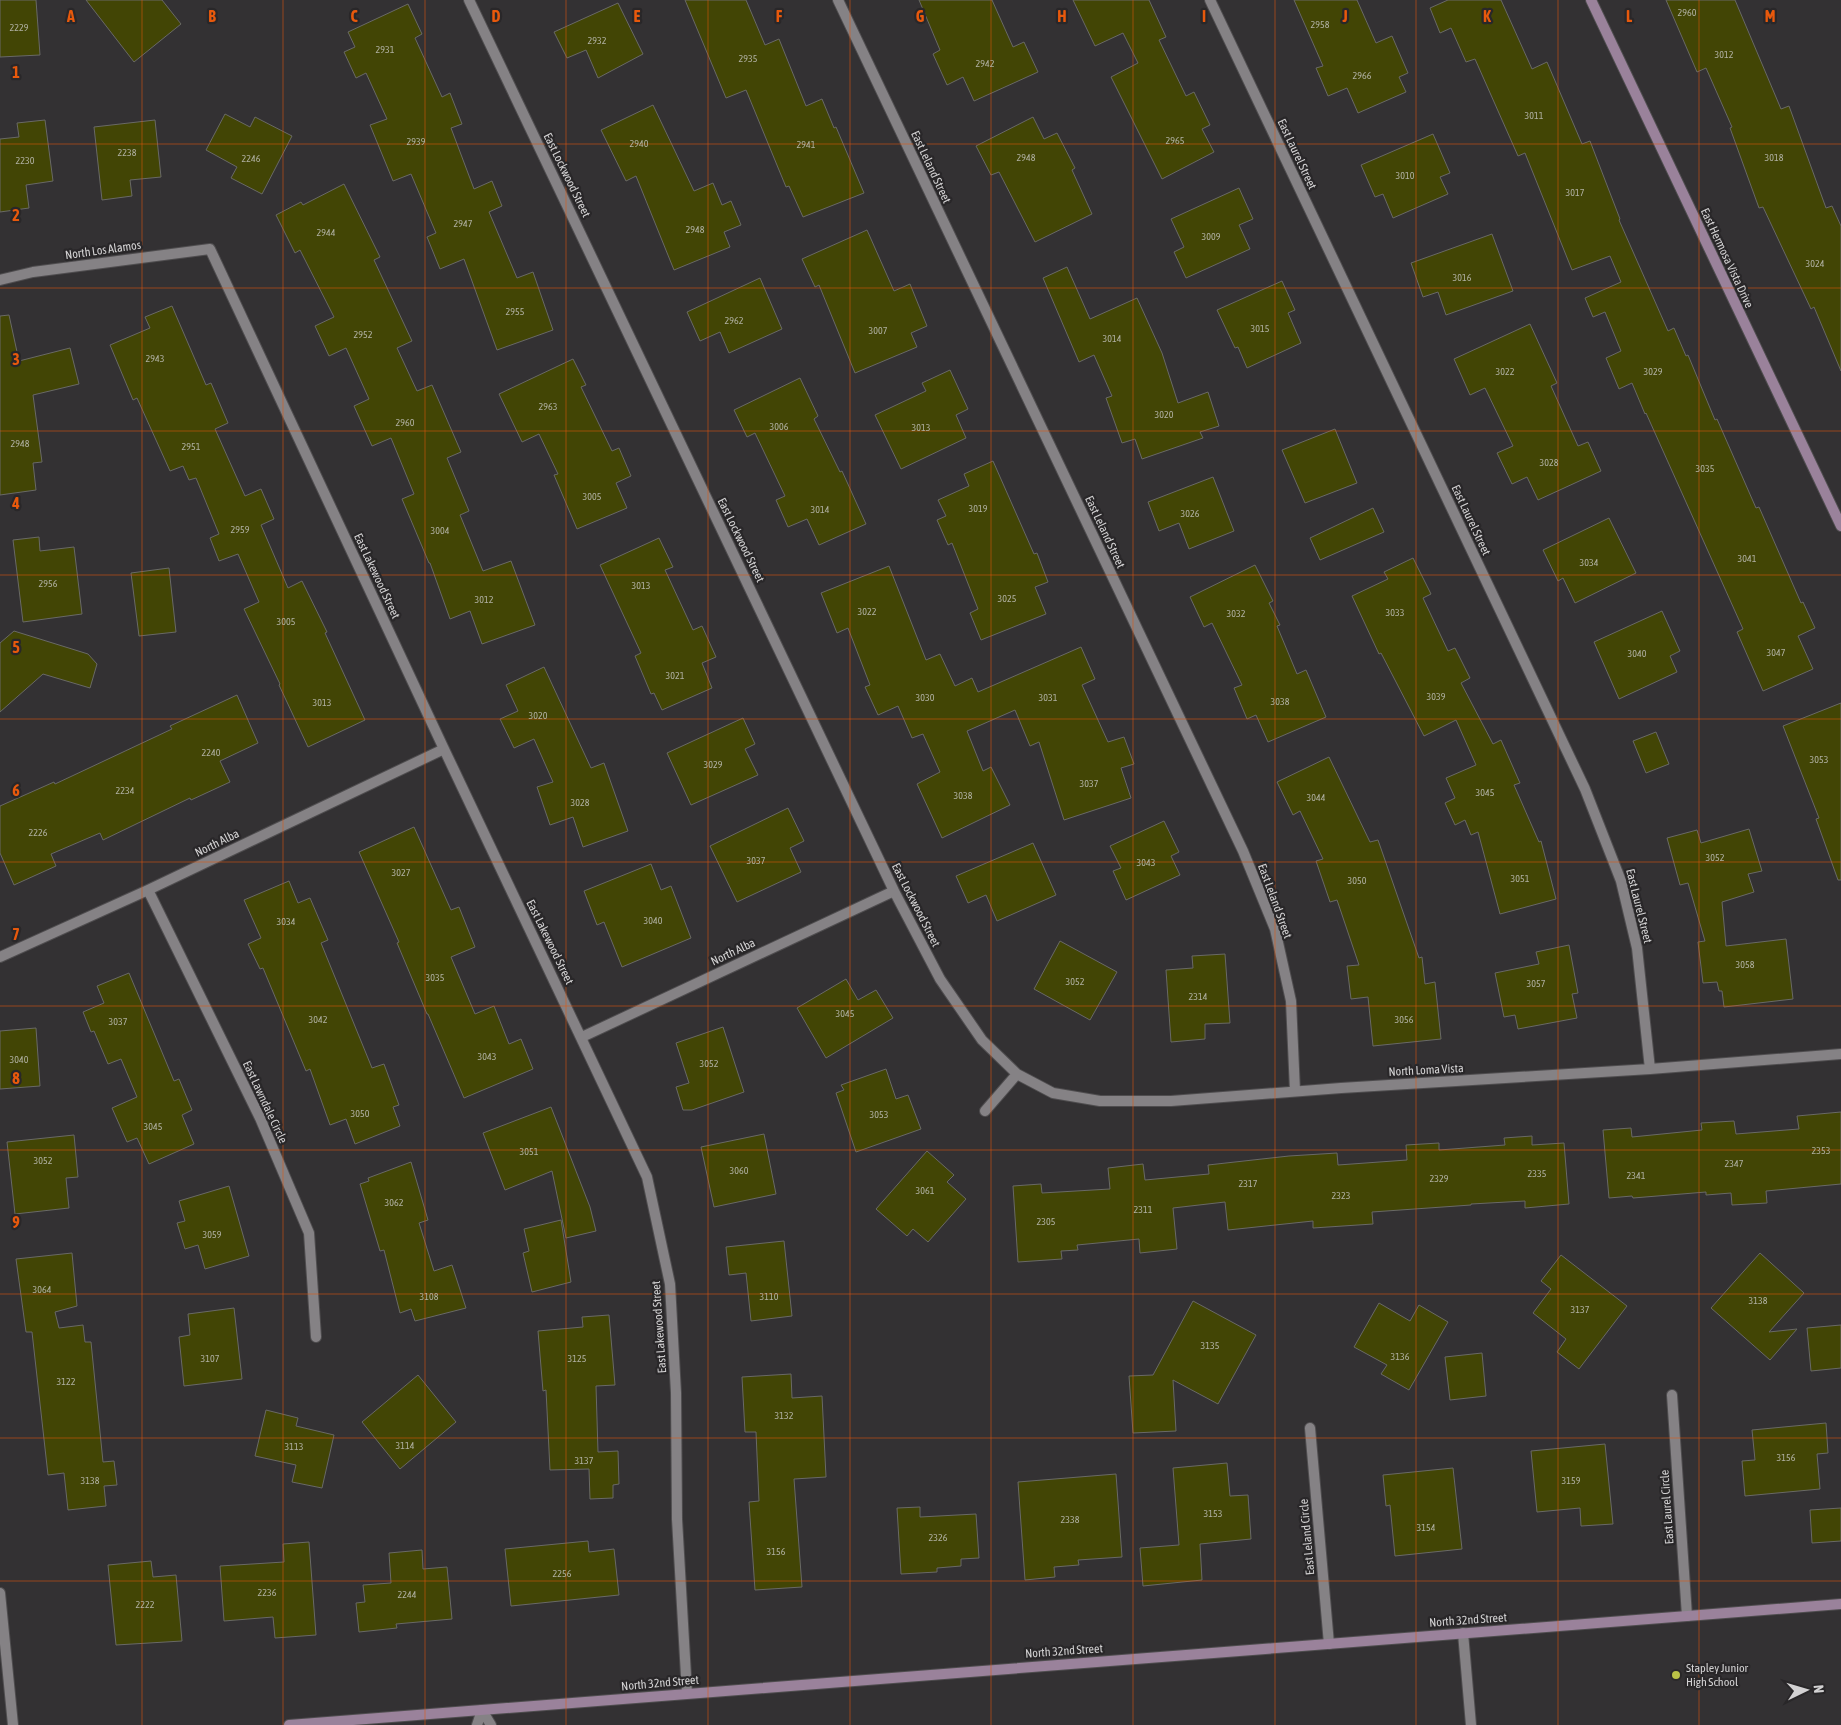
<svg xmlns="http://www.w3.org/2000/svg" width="1841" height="1725" font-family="'Asap Condensed',sans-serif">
<rect width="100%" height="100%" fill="#333133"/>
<!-- building -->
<path fill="#424505" stroke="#696966" d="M0 0H36L40 55 0 57Z
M86 0H162L181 24 134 62Z
M685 0H746L765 45 779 39 806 106 822 99 834 128 836 127 864 193 803 217 789 186 786 187 746 90 726 98Z
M919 0H992L1013 47 1024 42 1038 72 974 101 963 77 947 85 933 54 940 50Z
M1073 0H1149L1166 37 1159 40 1186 96 1194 92 1210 125 1202 129 1214 152 1162 179 1111 77 1138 63 1123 33 1095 46Z
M1294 0H1357L1376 43 1392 36 1408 73 1399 77 1406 92 1358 113 1347 88 1328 96 1316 68 1323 66Z
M1448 0H1501L1532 69 1547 62 1582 144 1590 141 1620 219 1619 220 1668 331 1674 328 1686 356 1688 355 1715 420 1717 419 1756 508 1759 507 1801 603 1803 602 1815 628 1798 636 1813 669 1763 691 1737 632 1743 629 1646 413 1645 414 1632 383 1619 389 1606 358 1621 351 1605 312 1593 317 1585 298 1621 282 1610 256 1572 270 1525 153 1518 156 1475 59 1466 62 1451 28 1440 33 1430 8Z
M1666 0H1735L1781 109 1789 106 1826 208 1832 206 1841 226V371L1814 307 1811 309 1763 207 1759 208 1730 128 1732 127 1706 68 1697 72Z
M618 3 643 54 598 78 586 50 567 58 554 32Z
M408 4 422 34 415 38 442 97 450 93 462 124 451 128 474 189 492 181 502 206 489 212 517 278 533 272 553 330 497 350 464 259 440 269 427 237 436 233 411 174 393 181 370 125 387 119 366 73 356 78 344 52 355 47 348 32Z
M653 105 694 191 713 183 722 205 731 201 741 225 724 232 730 247 674 270 636 176 626 181 601 130Z
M225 114 250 127 255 117 292 136 262 194 231 178 237 167 206 150Z
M1033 117 1044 139 1057 133 1075 168 1072 170 1092 214 1035 242 999 172 991 175 976 146Z
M45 120 53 181 26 185 29 208 0 212V139L19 137 17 123Z
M155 120 161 177 130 180 132 196 102 200 94 127Z
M1433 134 1450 173 1440 177 1448 194 1393 218 1383 194 1375 197 1361 165Z
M344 184 380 257 374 260 412 341 397 348 417 391 432 385 461 452 447 458 469 511 460 515 483 571 511 561 535 625 482 644 470 611 450 619 430 563H429L402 499 414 494 391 438 372 446 354 406 369 399 346 348 329 356 315 326 334 317 300 250 295 253 276 215 301 202 303 205Z
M1239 188 1253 219 1239 225 1250 249 1186 278 1174 252 1184 247 1171 219Z
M867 230 894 291 910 284 927 326 911 333 917 347 855 373 819 285 815 287 802 259Z
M1492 234 1513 291 1446 315 1438 292 1423 297 1411 263Z
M1067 267 1090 319 1137 298 1162 353 1178 403 1208 392 1219 426 1200 432 1203 438 1142 459 1135 439 1122 443 1106 398 1112 396 1094 355 1079 362 1043 278Z
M760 278 782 329 729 353 720 332 700 341 687 312Z
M1282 281 1295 310 1288 313 1301 343 1247 368 1238 347 1235 348 1217 310Z
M172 306 206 385 211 383 228 423 215 429 245 496 261 489 274 519 261 525 288 588 302 581 327 632 325 633 365 720 308 747 279 685 280 684 244 609 259 602 238 554 219 561 210 538 219 534 196 478 189 480 183 466 170 471 137 398 133 400 110 345 150 328 145 317Z
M9 315 19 361 70 348 79 384 33 395 42 462 33 463 36 490 0 495V316Z
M1530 324 1557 383 1551 386 1578 446 1588 442 1601 471 1538 500 1527 477 1512 484 1497 453 1513 446 1485 388 1470 395 1454 359Z
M573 359 586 385 581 387 612 451 619 448 631 476 616 483 627 508 577 529 554 475 558 474 539 434 522 442 499 394Z
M950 370 968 409 956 415 966 438 901 469 875 415 926 391 922 383Z
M800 378 818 416 814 419 840 472 842 471 866 524 819 545 807 519 788 527 776 500 785 496 755 433 747 437 734 410Z
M1335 429 1357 483 1305 503 1282 450Z
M993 461 1034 554 1037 553 1048 582 1035 587 1046 614 981 640 970 613 978 609 952 543 948 545 937 520 946 516 938 500 969 486 964 474Z
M1213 477 1234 531 1189 549 1179 523 1159 531 1148 502Z
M1373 508 1384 532 1320 560 1310 538Z
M1609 518 1636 573 1575 603 1563 578 1558 581 1543 550Z
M39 537 40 551 74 547 82 614 23 622 13 540Z
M659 538 673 567 665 570 693 630 702 626 716 657 702 663 712 688 662 710 654 693 651 694 635 656 641 653 600 565Z
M1413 558 1431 594 1423 598 1448 651 1455 648 1470 678 1461 683 1493 744 1501 740 1520 783 1514 785 1539 842 1541 841 1556 899 1500 914 1478 832 1471 835 1465 820 1455 825 1445 803 1455 798 1446 778 1476 765 1456 720 1424 736 1381 653 1379 654 1352 596 1388 579 1384 572Z
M1255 565 1273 601 1269 603 1280 625 1277 626 1297 674 1306 670 1326 717 1268 742 1256 715 1247 719 1234 688 1242 685 1212 623 1204 627 1190 597Z
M889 566 926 660 940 654 955 686 972 678 978 692 1081 647 1095 679 1082 685 1108 742 1124 737 1134 764 1121 768 1131 798 1064 820 1039 742 1030 746 1015 710 967 731 983 771 991 767 1010 805 942 838 917 784 940 772 923 734 912 738 898 706 878 715 865 687 870 685 848 628 837 633 821 593Z
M169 568 176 632 139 636 131 573Z
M1662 611 1680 651 1670 656 1677 672 1619 699 1594 642Z
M14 631 88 654 97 664 90 688 43 674 0 712V643Z
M544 667 591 768 604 763 628 831 583 847 573 817 550 825 537 787 553 782 534 739 514 748 500 719 518 711 506 685Z
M237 695 258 743 220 761 230 782 191 800 190 798 103 840 100 833 51 854 56 866 14 885 0 853V806L54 782 55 784 172 729 170 726Z
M1841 703V880H1838L1816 819 1819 818 1783 726Z
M743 718 755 744 745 749 758 775 691 805 667 753Z
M1656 732 1669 764 1646 773 1633 741Z
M1329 757 1370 842 1378 840 1419 958 1422 957 1425 984 1435 982 1441 1039 1373 1046 1368 997 1351 999 1347 966 1359 965 1337 900 1330 902 1316 861 1323 859 1300 811 1293 815 1277 782Z
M788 808 804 841 790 848 801 872 737 902 710 846Z
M1164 821 1179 852 1171 856 1180 875 1126 900 1113 871 1121 868 1110 846Z
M414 827 451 910 459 907 475 947 451 957 475 1014 494 1006 509 1044 521 1039 533 1069 464 1098 428 1014H427L397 943 399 942 359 852Z
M1749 829 1762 871 1748 874 1754 892 1722 902 1726 946 1786 939 1793 999 1724 1007 1722 991H1719L1717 982 1703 983 1698 942 1705 941 1688 883 1680 885 1667 838 1697 830 1701 843Z
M1033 843 1056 895 997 921 986 895 968 903 956 876Z
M651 864 661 890 671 886 691 938 622 967 604 922 597 925 584 891Z
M289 881 298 903 310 898 328 940 321 943 372 1068 384 1064 399 1105 393 1107 400 1126 355 1144 346 1119 330 1125 310 1069 306 1071 263 968 260 969 248 944 261 938 244 900Z
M1060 941 1117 972 1090 1020 1034 989Z
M1569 945 1578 993 1572 994 1577 1018 1518 1029 1515 1015 1504 1017 1495 973 1539 964 1536 952Z
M1225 954 1230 1023 1205 1024V1039L1171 1042 1166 970 1193 968 1192 956Z
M129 973 174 1081 179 1079 192 1110 182 1115 194 1144 149 1164 137 1138 127 1142 112 1108 137 1097 121 1059 108 1064 94 1031 91 1032 83 1012 104 1003 97 986Z
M846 979 858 1000 876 990 893 1018 826 1058 797 1008Z
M723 1027 744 1092 692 1110H683L676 1087 689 1083 676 1043Z
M36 1028 40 1086 0 1089V1031Z
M886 1069 896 1099 908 1095 921 1129 856 1152 836 1093 844 1090 841 1085Z
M551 1107 590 1207 596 1231 566 1238 552 1171 505 1190 483 1133Z
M1841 1112V1184L1766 1191 1767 1203 1732 1205 1731 1193 1706 1195V1192L1633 1198 1632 1196 1609 1198 1603 1130 1631 1128 1632 1137 1702 1130 1701 1123 1734 1121 1736 1134 1799 1129 1797 1116Z
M764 1134 776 1194 714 1207 701 1147Z
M74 1135 78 1177 66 1178 69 1208 15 1214 7 1142Z
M1532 1136V1145L1564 1143 1569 1204 1525 1208V1201L1471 1204V1205L1372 1212 1373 1224 1313 1228V1221L1228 1230 1225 1202 1173 1208 1177 1249 1140 1253 1139 1239 1077 1245 1078 1250 1061 1251 1062 1259 1018 1262 1013 1186 1041 1184 1042 1193 1110 1189 1108 1168 1143 1164 1145 1180 1209 1174 1208 1165 1289 1156 1337 1153 1338 1165 1407 1160 1406 1145 1439 1143V1150L1505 1145 1504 1138Z
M927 1151 954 1175 947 1182 966 1199 928 1242 913 1229 907 1236 876 1209Z
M411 1162 428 1220 419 1223 434 1271 452 1265 466 1308 415 1321 411 1309 400 1313 384 1250 380 1251 360 1184 369 1181 368 1178Z
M229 1186 249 1256 205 1269 198 1245 185 1249 177 1223 185 1221 179 1201Z
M561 1220 571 1282 532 1292 523 1253 529 1251 524 1229Z
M784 1241 792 1316 751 1321 746 1273 729 1275 726 1247Z
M72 1253 77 1306 55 1312 59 1328 83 1325 85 1342H91L103 1462 114 1461 117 1485 104 1486 106 1506 68 1510 64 1473 48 1475 32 1332H26L16 1259Z
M1760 1253 1804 1293 1769 1332 1797 1329 1770 1360 1711 1308Z
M1561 1255 1627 1306 1579 1369 1557 1352 1566 1339 1533 1313 1551 1289 1541 1281Z
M1193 1301 1256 1335 1218 1404 1173 1380 1176 1431 1133 1433 1129 1376 1153 1375Z
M1379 1303 1410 1321 1419 1305 1448 1322 1409 1390 1381 1374 1387 1365 1354 1347Z
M234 1308 242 1379 184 1386 179 1337 190 1335 188 1314Z
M609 1315 615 1385 596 1386 598 1452 618 1451 619 1484 613 1485V1498L590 1499 589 1469 550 1470 546 1390 543 1391 538 1331 583 1327 582 1317Z
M1841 1325V1368L1811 1371 1807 1328Z
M1482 1353 1486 1396 1450 1400 1445 1357Z
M791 1374 792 1398 822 1396 826 1477 794 1479 802 1587 755 1590 749 1502 759 1501 756 1432H745L742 1377Z
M418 1375 456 1422 400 1469 362 1422Z
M266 1410 298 1418 296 1426 334 1435 322 1488 292 1482 296 1465 255 1456Z
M1826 1423 1828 1453 1817 1454 1820 1489 1745 1496 1742 1461 1755 1460 1752 1430Z
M1605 1444 1613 1524 1581 1526 1580 1508 1537 1512 1531 1451Z
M1227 1463 1230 1496 1248 1495 1251 1539 1200 1544 1202 1580 1143 1586 1140 1548 1179 1545 1173 1468Z
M1453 1468 1462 1549 1395 1556 1390 1505 1386 1506 1383 1475Z
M1116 1474 1122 1557 1078 1560 1079 1565 1054 1567 1055 1577 1025 1580 1018 1482Z
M920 1507V1517L976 1514 979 1558 961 1559V1566L937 1568V1572L901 1574 897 1508Z
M1841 1508V1541L1812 1543 1810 1510Z
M588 1541 589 1552 614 1549 619 1595 511 1606 505 1549Z
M309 1542 316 1635 275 1638 273 1617 224 1621 220 1566 284 1562 283 1544Z
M422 1550 423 1569 447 1567 452 1619 396 1624 397 1628 359 1632 356 1603 365 1602 363 1585 391 1583 389 1553Z
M151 1561 153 1577 176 1575 182 1641 116 1645 108 1565Z"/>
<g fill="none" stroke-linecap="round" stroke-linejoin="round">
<!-- street casing -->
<g stroke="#4f4d4f" stroke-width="12">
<path id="street" d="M469 0 894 891 940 979 982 1040 1017 1074 1053 1093 1100 1101H1171L1341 1088 1650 1069 1841 1054
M838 0 1243 851 1275 929 1291 1001 1295 1091
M1210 0 1585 789 1621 881 1637 948 1650 1069
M0 280 33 272 210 249 444 749 647 1177 670 1284 676 1393 677 1519 687 1693
M148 890 260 1118 309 1233 316 1337
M0 957 148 890 444 749
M582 1037 894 891
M985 1111 1017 1074
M1672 1395 1687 1616
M1310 1428 1329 1644
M0 1593 13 1725
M1463 1633 1471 1725
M482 1710 491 1725
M477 1725 482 1710"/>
</g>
<!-- secondary casing -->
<g stroke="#4f4d4f" stroke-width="12">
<path id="secondary" d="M1591 0 1841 526
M289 1725 1841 1604"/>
</g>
<!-- street -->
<use href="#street" stroke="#858285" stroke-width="10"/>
<!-- secondary -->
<use href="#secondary" stroke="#9a829b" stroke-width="10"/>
</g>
<!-- grid -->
<path fill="none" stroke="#e8590c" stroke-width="1" stroke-opacity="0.55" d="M142 0V1725M283 0V1725M425 0V1725M566 0V1725M708 0V1725M850 0V1725M991 0V1725M1133 0V1725M1275 0V1725M1416 0V1725M1558 0V1725M1699 0V1725M0 144H1841M0 288H1841M0 431H1841M0 575H1841M0 719H1841M0 862H1841M0 1006H1841M0 1150H1841M0 1294H1841M0 1438H1841M0 1581H1841"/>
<!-- markers -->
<circle fill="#b9c046" stroke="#292729" stroke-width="2" cx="1676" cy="1675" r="5"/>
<g text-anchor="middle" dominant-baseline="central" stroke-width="4.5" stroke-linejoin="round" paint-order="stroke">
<!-- number labels -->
<g font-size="10" fill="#afafa0">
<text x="1687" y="12">2960</text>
<text x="1320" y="24">2958</text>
<text x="19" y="27">2229</text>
<text x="597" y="40">2932</text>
<text x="385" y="49">2931</text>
<text x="1724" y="54">3012</text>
<text x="748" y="58">2935</text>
<text x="985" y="63">2942</text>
<text x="1362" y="75">2966</text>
<text x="1534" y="115">3011</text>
<text x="1175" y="140">2965</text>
<text x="416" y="141">2939</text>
<text x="639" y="143">2940</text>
<text x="806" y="144">2941</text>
<text x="127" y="152">2238</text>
<text x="1026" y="157">2948</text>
<text x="1774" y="157">3018</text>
<text x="251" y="158">2246</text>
<text x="25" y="160">2230</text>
<text x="1405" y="175">3010</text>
<text x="1575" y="192">3017</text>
<text x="463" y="223">2947</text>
<text x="695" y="229">2948</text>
<text x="326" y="232">2944</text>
<text x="1211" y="236">3009</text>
<text x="1815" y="263">3024</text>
<text x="1462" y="277">3016</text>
<text x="515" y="311">2955</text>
<text x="734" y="320">2962</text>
<text x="1260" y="328">3015</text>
<text x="878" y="330">3007</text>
<text x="363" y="334">2952</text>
<text x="1112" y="338">3014</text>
<text x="155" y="358">2943</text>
<text x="1505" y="371">3022</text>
<text x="1653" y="371">3029</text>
<text x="548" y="406">2963</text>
<text x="1164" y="414">3020</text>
<text x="405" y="422">2960</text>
<text x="779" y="426">3006</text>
<text x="921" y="427">3013</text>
<text x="20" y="443">2948</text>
<text x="191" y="446">2951</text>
<text x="1549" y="462">3028</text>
<text x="1705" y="468">3035</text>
<text x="592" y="496">3005</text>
<text x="978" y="508">3019</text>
<text x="820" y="509">3014</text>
<text x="1190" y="513">3026</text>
<text x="240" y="529">2959</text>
<text x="440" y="530">3004</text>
<text x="1747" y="558">3041</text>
<text x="1589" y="562">3034</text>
<text x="48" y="583">2956</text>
<text x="641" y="585">3013</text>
<text x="1007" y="598">3025</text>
<text x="484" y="599">3012</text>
<text x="867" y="611">3022</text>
<text x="1395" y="612">3033</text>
<text x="1236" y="613">3032</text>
<text x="286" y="621">3005</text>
<text x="1776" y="652">3047</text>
<text x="1637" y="653">3040</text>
<text x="675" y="675">3021</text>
<text x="1436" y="696">3039</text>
<text x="925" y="697">3030</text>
<text x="1048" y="697">3031</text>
<text x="1280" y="701">3038</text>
<text x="322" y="702">3013</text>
<text x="538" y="715">3020</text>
<text x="211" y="752">2240</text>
<text x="1819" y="759">3053</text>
<text x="713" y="764">3029</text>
<text x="1089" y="783">3037</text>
<text x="125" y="790">2234</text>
<text x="1485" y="792">3045</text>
<text x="963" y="795">3038</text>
<text x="1316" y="797">3044</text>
<text x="580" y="802">3028</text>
<text x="38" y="832">2226</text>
<text x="1715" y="857">3052</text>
<text x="756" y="860">3037</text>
<text x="1146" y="862">3043</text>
<text x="401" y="872">3027</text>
<text x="1520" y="878">3051</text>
<text x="1357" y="880">3050</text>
<text x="653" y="920">3040</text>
<text x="286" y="921">3034</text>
<text x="1745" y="964">3058</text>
<text x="435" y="977">3035</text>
<text x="1075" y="981">3052</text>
<text x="1536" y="983">3057</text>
<text x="1198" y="996">2314</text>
<text x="845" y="1013">3045</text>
<text x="318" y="1019">3042</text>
<text x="1404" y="1019">3056</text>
<text x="118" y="1021">3037</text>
<text x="487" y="1056">3043</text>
<text x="19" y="1059">3040</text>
<text x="709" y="1063">3052</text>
<text x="360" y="1113">3050</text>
<text x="879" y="1114">3053</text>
<text x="153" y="1126">3045</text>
<text x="1821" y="1150">2353</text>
<text x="529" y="1151">3051</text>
<text x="43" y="1160">3052</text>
<text x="1734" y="1163">2347</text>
<text x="739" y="1170">3060</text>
<text x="1537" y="1173">2335</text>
<text x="1636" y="1175">2341</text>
<text x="1439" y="1178">2329</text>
<text x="1248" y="1183">2317</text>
<text x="925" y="1190">3061</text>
<text x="1341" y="1195">2323</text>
<text x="394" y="1202">3062</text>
<text x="1143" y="1209">2311</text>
<text x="1046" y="1221">2305</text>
<text x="212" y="1234">3059</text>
<text x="42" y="1289">3064</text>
<text x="429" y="1296">3108</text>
<text x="769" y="1296">3110</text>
<text x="1758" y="1300">3138</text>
<text x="1580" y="1309">3137</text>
<text x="1210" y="1345">3135</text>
<text x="1400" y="1356">3136</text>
<text x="210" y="1358">3107</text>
<text x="577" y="1358">3125</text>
<text x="66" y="1381">3122</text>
<text x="784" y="1415">3132</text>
<text x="405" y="1445">3114</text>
<text x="294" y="1446">3113</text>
<text x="1786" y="1457">3156</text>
<text x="584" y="1460">3137</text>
<text x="90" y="1480">3138</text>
<text x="1571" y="1480">3159</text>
<text x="1213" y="1513">3153</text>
<text x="1070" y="1519">2338</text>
<text x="1426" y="1527">3154</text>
<text x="938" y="1537">2326</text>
<text x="776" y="1551">3156</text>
<text x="562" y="1573">2256</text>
<text x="267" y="1592">2236</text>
<text x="407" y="1594">2244</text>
<text x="145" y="1604">2222</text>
</g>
<!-- street labels -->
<g font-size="12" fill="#d3d2d3" stroke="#292729">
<text transform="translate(1297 154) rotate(65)">East Laurel Street</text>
<text transform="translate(931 167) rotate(65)">East Leland Street</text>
<text transform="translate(567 175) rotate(64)">East Lockwood Street</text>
<text transform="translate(103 250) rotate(-8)">North Los Alamos</text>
<text transform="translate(1727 258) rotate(65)">East Hermosa Vista Drive</text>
<text transform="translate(1471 520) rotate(65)">East Laurel Street</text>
<text transform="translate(1105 532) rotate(65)">East Leland Street</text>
<text transform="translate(741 540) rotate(64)">East Lockwood Street</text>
<text transform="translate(377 576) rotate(65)">East Lakewood Street</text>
<text transform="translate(217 843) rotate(-26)">North Alba</text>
<text transform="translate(1275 901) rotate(70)">East Leland Street</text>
<text transform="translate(916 905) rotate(63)">East Lockwood Street</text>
<text transform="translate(1639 906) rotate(76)">East Laurel Street</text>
<text transform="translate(550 942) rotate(64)">East Lakewood Street</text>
<text transform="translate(733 952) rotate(-25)">North Alba</text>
<text transform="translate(1426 1070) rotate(-3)">North Loma Vista</text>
<text transform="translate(265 1102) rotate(65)">East Lawndale Circle</text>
<text transform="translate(659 1327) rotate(-94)">East Lakewood Street</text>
<text transform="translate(1667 1507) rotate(-94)">East Laurel Circle</text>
<text transform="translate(1307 1537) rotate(-95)">East Leland Circle</text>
<text transform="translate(1468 1620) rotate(-4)">North 32nd Street</text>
<text transform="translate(1064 1651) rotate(-4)">North 32nd Street</text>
<text transform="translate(660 1683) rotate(-5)">North 32nd Street</text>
</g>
<!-- poi labels -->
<g font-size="12" fill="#d3d2d3" stroke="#292729" text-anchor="start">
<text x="1686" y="1668">Stapley Junior<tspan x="1686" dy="14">High School</tspan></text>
</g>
</g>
<g font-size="16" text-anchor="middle" font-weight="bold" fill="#e8590c" stroke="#292729" stroke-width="4.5" stroke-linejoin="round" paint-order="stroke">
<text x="71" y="22">A</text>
<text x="212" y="22">B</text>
<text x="354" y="22">C</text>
<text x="496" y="22">D</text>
<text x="637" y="22">E</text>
<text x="779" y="22">F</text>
<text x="920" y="22">G</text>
<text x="1062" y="22">H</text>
<text x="1204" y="22">I</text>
<text x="1345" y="22">J</text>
<text x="1487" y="22">K</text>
<text x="1629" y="22">L</text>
<text x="1770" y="22">M</text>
<text x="16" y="78">1</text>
<text x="16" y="221">2</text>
<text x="16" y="365">3</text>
<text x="16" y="509">4</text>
<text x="16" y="653">5</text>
<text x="16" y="796">6</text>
<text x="16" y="940">7</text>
<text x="16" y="1084">8</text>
<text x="16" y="1228">9</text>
</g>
<!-- north arrow -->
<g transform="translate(1806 1690) rotate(85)" stroke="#292729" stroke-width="4" paint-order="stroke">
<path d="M0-4L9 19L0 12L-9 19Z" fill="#d3d2d3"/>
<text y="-8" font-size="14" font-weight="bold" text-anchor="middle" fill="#d3d2d3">N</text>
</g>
</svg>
